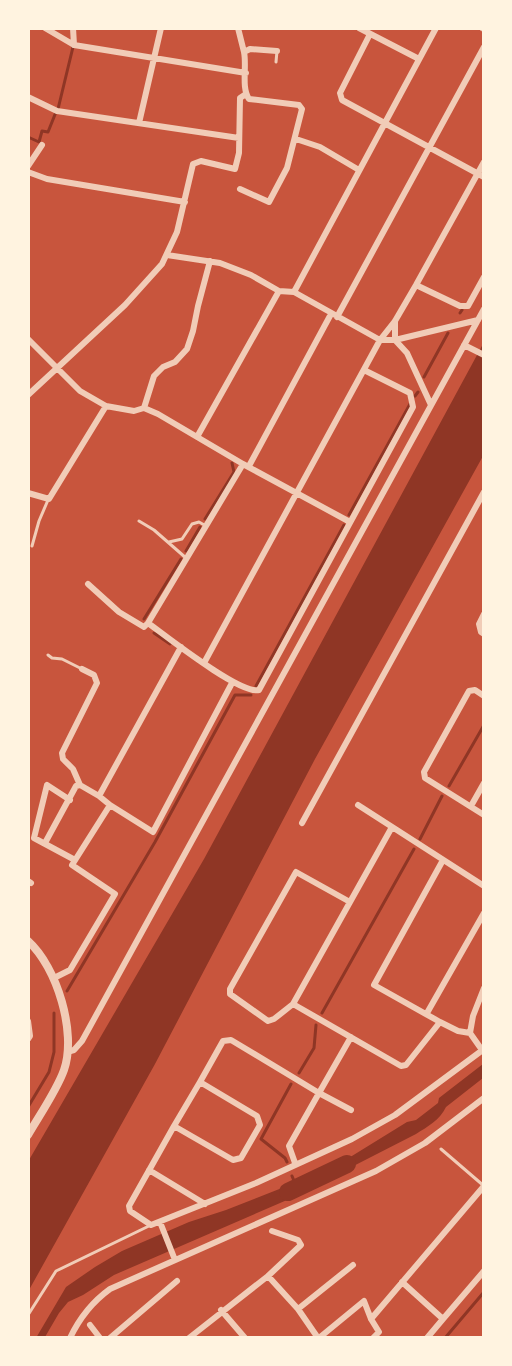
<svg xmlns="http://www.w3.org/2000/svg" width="512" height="1366" font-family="'DM Sans',sans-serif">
<rect width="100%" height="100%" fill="#c8553d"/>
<!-- water -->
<path fill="#8f3625" d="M483 344V456L315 759 155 1064 29 1290V1160L204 859Z
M483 1064V1078L446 1107C440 1120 427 1127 416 1134L287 1200 114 1275 83 1295 68 1302 59 1313 45 1337 36 1338 66 1287 95 1267 122 1251 189 1222 226 1210 287 1186 288 1188 325 1178 326 1172 407 1122 416 1120 438 1103 439 1098Z"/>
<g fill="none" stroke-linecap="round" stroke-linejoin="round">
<!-- stream -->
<path stroke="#8f3625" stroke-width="3" d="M58 109 73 47
M28 137 39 142 42 131 48 132 56 112
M460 313 462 310
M424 377 448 333
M415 396 418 392
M349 515 410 404
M205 519 234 472 232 463
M186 551 200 527
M144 619 181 559
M154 633 170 644
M256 686 344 525
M449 786 484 725
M420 839 442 796
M67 991 155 842 235 695H251
M322 1013 414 849
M299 1073 314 1048 316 1025
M28 1107 49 1072 54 1052V1013
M287 1162 285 1158 261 1139 291 1084
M292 1176 297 1188
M445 1338 484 1292"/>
<!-- river -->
<path stroke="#8f3625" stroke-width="18" d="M288 1192 347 1164"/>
<!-- service -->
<path stroke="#f1ccb7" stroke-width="3" d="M276 62 277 51
M139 521 154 530 186 558
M169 542 182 539 192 524 199 522 206 526
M32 546 39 521 48 500
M48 655 52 658 62 659 82 669
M441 1149 484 1186
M28 1315 56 1271 151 1225"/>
<!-- minor -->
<path stroke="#f1ccb7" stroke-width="6" d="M45 28 74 45 246 73
M73 28 74 45
M238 28 244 52
M359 28 419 59
M482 28 484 29
M370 34 340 93 342 100 484 177
M28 97 57 111 239 138
M139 123 161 28
M296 139 320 147 359 170
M28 166 42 145
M28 172 47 179 185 202
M240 189 269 202 287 168 302 109 299 105 249 99C241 88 247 66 244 52L250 49 277 51
M167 255 220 263 251 275 279 291 294 292 380 340H395L478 320
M416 285 460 306H468L484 277
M294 292 436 28
M337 317 484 47
M395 321V340L407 353 431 405
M28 339 80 391 106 406 134 411 144 408 158 414 243 464 350 522
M464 345 484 355
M28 395 125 305 162 264 177 232 193 164 201 161 235 169 239 153 240 98 246 94
M144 408 154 376 163 367 175 362 187 349 193 331 198 306 210 261
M197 437 279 291
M243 464 148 623C166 636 240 695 259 690L413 407 410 393 364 370
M249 466 331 314
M28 493 49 499 106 406
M88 584 119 612 144 627 148 623
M484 614 479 624 481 632 484 634
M204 663 380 340 395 321 416 285 484 162
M82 669 94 675 97 683 62 753 63 759 73 769 80 785 99 796
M484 696 475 690 469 691 424 772 425 778 484 815
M70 800 47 785 34 838 75 860
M110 805 153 832 232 683
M358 805 484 886
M471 806 484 783
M302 823 484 492
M392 827 293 1004 401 1066 406 1065 440 1022 374 985 443 860
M45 843 76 786 80 785
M28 881 31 883
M54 978 70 970 115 894 72 865 110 805 99 796 181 647
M293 1004 274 1019 268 1021 230 994V989L296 872 350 902
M427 1013 484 913
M28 1021 30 1036 28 1039
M440 1022 458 1031 470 1033 482 1050
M470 1033 473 1016 484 988
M67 1052 74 1050 82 1041 484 309
M200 1082 174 1126 233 1160 241 1158 260 1125 257 1116 200 1082 223 1041 231 1040 319 1093 289 1146 295 1163
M351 1110 319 1093 351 1037
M174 1126 129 1206 130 1211 151 1225 256 1183 352 1139 395 1115 484 1049
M149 1170 205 1204
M160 1222 175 1260
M268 1276 298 1309 318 1338
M402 1282 443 1319 484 1271
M298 1309 353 1265
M221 1310 245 1338
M371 1319 484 1186
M90 1325 100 1338
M70 1338C80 1317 92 1302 110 1289L376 1171 425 1143 484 1098
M110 1338 177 1281
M189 1338 268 1276 301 1245 298 1240 272 1231
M319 1338 364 1301 371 1319 379 1332 373 1338
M427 1338 443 1319"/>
<!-- tertiary -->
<path stroke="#f1ccb7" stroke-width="8" d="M28 941C57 967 77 1033 64 1070 57 1090 39 1116 28 1135"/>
</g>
<!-- border -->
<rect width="512" height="1366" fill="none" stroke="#fff3e0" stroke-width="60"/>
</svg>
